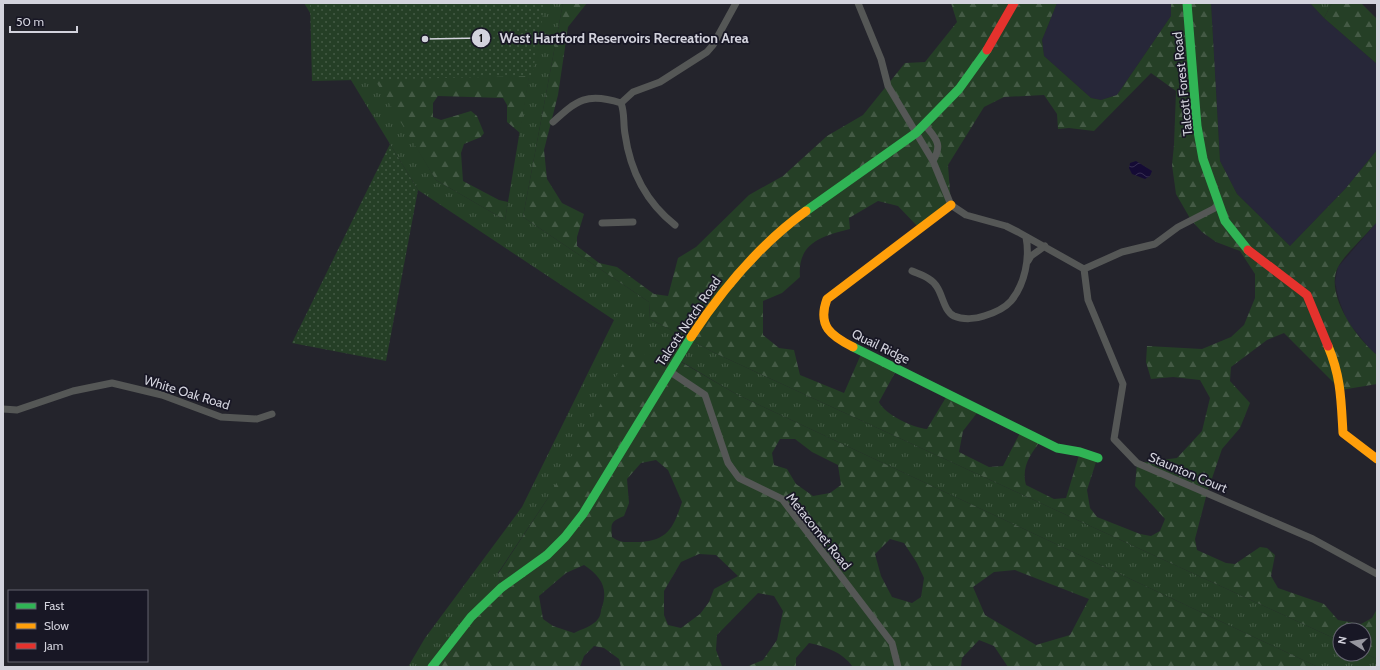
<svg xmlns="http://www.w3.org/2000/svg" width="1380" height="670" font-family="Cabin,sans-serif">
<defs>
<pattern id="grass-tufts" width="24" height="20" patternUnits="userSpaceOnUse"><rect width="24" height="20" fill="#253f26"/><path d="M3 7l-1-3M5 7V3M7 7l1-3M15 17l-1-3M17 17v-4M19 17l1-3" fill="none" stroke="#445a45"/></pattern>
<pattern id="forest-firs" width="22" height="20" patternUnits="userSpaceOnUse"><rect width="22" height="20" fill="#253f26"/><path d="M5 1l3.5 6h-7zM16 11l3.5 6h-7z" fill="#445a45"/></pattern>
<pattern id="park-dots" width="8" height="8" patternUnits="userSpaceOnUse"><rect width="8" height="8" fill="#253f26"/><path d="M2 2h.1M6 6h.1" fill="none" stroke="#445a45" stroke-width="1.8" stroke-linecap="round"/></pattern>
<pattern id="water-waves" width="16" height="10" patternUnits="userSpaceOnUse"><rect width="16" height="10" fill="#150b35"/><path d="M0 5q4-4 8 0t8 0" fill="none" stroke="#362e52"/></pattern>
</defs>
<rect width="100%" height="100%" fill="#24242c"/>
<!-- built -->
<path fill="#272739" d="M1057 3H1171V16L1117 95 1101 100 1091 98 1044 56 1042 40Z
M1211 3H1310L1324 18 1377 64V150L1346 188 1290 246 1237 194 1220 161Z
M1377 222V355L1370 349 1347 321 1339 300 1335 282 1338 267Z"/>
<!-- grass -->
<path fill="url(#grass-tufts)" d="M304 3H331L436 180 505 220 541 3H563L523 217 649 302 650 319 717 354 1340 641V654H1364V653L1377 659V667H1318L736 394 677 359 548 498 498 573 501 588 432 667H408L425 638 522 507 614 320 418 190Z
M1310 3H1332L1324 18Z"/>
<!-- forest -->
<path fill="url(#forest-firs)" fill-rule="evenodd" d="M541 3 520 133 507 122V105L503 98 438 96 433 103V117L441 120 471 111 477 116 484 133 481 137 464 144 461 153 463 181 499 200 508 202 505 220 436 180 350 39Z
M563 3H587L568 27 558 95 544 150 547 179 562 203 584 214 577 237V246L599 263 617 267 654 294 668 296 678 258 696 247 749 195 783 176 827 136 863 115 905 63 925 62 957 22 951 3H1057L1042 40 1044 56 1091 98 1101 100 1117 95 1171 16V3H1211L1220 161 1237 194 1290 246 1346 188 1377 150V222C1368 233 1344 255 1338 267 1324 294 1357 339 1377 355V384L1341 390 1284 333 1267 340 1231 367 1230 381 1250 403 1240 428 1222 449 1207 493 1195 539 1197 550 1226 563 1235 564 1260 547 1267 548 1275 555 1271 576 1278 588 1324 604 1338 620 1361 624 1372 618 1377 609V659L1364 653V630H1340V641L717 354 650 319 649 302 523 217ZM1151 73 1176 91 1174 145 1172 165 1176 194 1191 220 1202 232 1216 242 1240 251 1255 274V298L1244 325 1231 337 1202 349 1147 346 1146 362 1151 379 1173 377 1200 380 1210 398 1202 431 1177 458 1137 463 1135 486 1165 519 1160 531 1151 536 1140 534 1097 517 1090 508 1087 490 1097 459 1080 452 1066 498 1054 499 1026 485C1021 466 1031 454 1041 440L1022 429 1003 466 989 467 959 452 963 431 980 409 948 394 927 429C914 428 885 415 879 402L897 369 862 352 844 393 800 375 794 350 779 348 763 335V301L782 293 800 277C797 243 822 236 850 229L849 218 878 201 898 206 920 229 951 205 948 165 984 107 1004 97 1044 95 1057 114 1058 129 1069 128 1094 131Z
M1332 3H1361L1377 19V64L1324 18Z
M633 346 668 371 676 359 736 394 1318 667H1008L994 646 979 640 962 658 961 667H853C842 652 827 647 809 643L796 658V667H746L763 660 777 640 783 611 774 596 758 593 717 635 716 650 722 666 728 667H621L619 659 604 648 594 646 584 656 580 667H432L501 588 498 574 548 498ZM780 439H795L812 452 838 465 841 485 830 493 813 496 796 484 787 469 774 465 772 453ZM656 460 668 470 682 502C673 530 666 542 635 542 626 542 620 543 612 537 611 523 610 522 624 516L629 503 627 479 641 463ZM890 539 904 543 917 563 924 578 921 597 912 603 892 597 881 576 875 554ZM699 554 716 555 738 576 714 589 709 602 700 614 681 628 668 625 664 615V591L681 562ZM584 565C602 577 609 589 601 610 601 612 600 617 598 619 593 626 582 629 574 633L553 626 543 619 539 596 566 573ZM1015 570 1089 599 1070 635 1036 645 985 615 973 587 994 572Z"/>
<!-- park -->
<path fill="url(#park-dots)" d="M310 3H545L532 76 312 81Z
M390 144 418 190 386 361 292 343Z"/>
<!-- water -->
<path fill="url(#water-waves)" d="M1136 161 1152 171 1150 176 1145 179 1132 174 1129 168 1130 163Z"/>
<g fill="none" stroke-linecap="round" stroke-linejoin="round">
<!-- street -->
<path stroke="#555756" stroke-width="7" d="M858 3 881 59 888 86 933 161 951 205 966 215 1006 226 1018 232 1084 269
M621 103 633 92 660 82 707 52 713 45 736 3
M621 103C625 114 623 123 625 134 630 170 646 202 675 225
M553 122C577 100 587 92 621 103
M925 125C936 139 943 144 933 161
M602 223 633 222
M1028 261 1031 256 1045 246
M1084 269 1088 300 1123 384 1114 439 1137 463 1313 539 1377 574
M1084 269 1122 252 1155 244 1178 227 1219 206
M912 271C921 275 932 278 937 287 943 296 944 311 954 316 963 320 976 319 984 316 994 313 1004 309 1011 301 1025 284 1030 258 1026 237
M669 371 705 395 728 463 739 478 782 499 892 643 898 667
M3 409 17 410 73 391 112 383 162 395 221 417 257 419 272 414"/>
<!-- fast -->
<path stroke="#30b455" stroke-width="9" d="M1187 3 1197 126 1203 159 1225 221 1248 250
M806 211 916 133 959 89 987 50
M853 347 1057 448 1080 452 1098 458
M432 667 471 617 501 588 547 555 565 537 583 514 691 337"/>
<!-- slow -->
<path stroke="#ff9f0a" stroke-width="9" d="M691 337C723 288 759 245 806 211
M1328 346C1341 377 1341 399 1343 433L1377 459
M853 347C831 336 817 326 827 299L951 205"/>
<!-- jam -->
<path stroke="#e5322d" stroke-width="9" d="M987 50 1014 3
M1248 250 1307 295 1328 346"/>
</g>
<g text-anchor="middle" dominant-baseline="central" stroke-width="3.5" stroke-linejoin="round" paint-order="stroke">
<!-- street labels -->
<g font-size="13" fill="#d3d3dd" stroke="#181725">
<text transform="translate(1182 84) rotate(-96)">Talcott Forest Road</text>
<text transform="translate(688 321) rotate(-56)">Talcott Notch Road</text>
<text transform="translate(881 346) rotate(26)">Quail Ridge</text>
<text transform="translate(187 392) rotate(17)">White Oak Road</text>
<text transform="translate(1188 472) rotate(23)">Staunton Court</text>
<text transform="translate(819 531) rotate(51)">Metacomet Road</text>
</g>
</g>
<!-- callouts -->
<path fill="none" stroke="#d3d3dd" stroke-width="1.5" d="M425 39L481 38"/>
<g fill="#d3d3dd" stroke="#181725" stroke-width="1.5">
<circle cx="425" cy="39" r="4"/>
<circle cx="481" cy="38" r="10"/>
</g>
<g font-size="12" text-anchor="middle" font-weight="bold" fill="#111">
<text x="481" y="42">1</text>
</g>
<g font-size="14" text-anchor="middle" font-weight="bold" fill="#d3d3dd" stroke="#181725" stroke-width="3.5" stroke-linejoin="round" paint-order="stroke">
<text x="624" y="43">West Hartford Reservoirs Recreation Area</text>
</g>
<!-- border -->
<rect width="1380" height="670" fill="none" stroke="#d3d3dd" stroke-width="8"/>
<!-- legend -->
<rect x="8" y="590" width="140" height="72" fill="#181725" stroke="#63626f"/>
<rect x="16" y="603" width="20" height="6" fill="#30b455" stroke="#63626f"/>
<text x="44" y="610" font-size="12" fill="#d3d3dd">Fast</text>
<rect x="16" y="623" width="20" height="6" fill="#ff9f0a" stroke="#63626f"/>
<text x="44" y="630" font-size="12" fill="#d3d3dd">Slow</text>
<rect x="16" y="643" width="20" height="6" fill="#e5322d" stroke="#63626f"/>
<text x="44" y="650" font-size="12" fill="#d3d3dd">Jam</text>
<!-- north arrow -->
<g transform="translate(1352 642) rotate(281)"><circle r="19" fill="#181725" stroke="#63626f"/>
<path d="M0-3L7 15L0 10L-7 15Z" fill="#96969f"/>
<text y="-6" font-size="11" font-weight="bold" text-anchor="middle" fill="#d3d3dd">N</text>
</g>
<!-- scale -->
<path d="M10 26v6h67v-6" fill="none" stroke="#d3d3dd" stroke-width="2"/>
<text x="16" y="26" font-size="12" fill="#d3d3dd" stroke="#181725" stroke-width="3" paint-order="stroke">50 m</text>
</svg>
